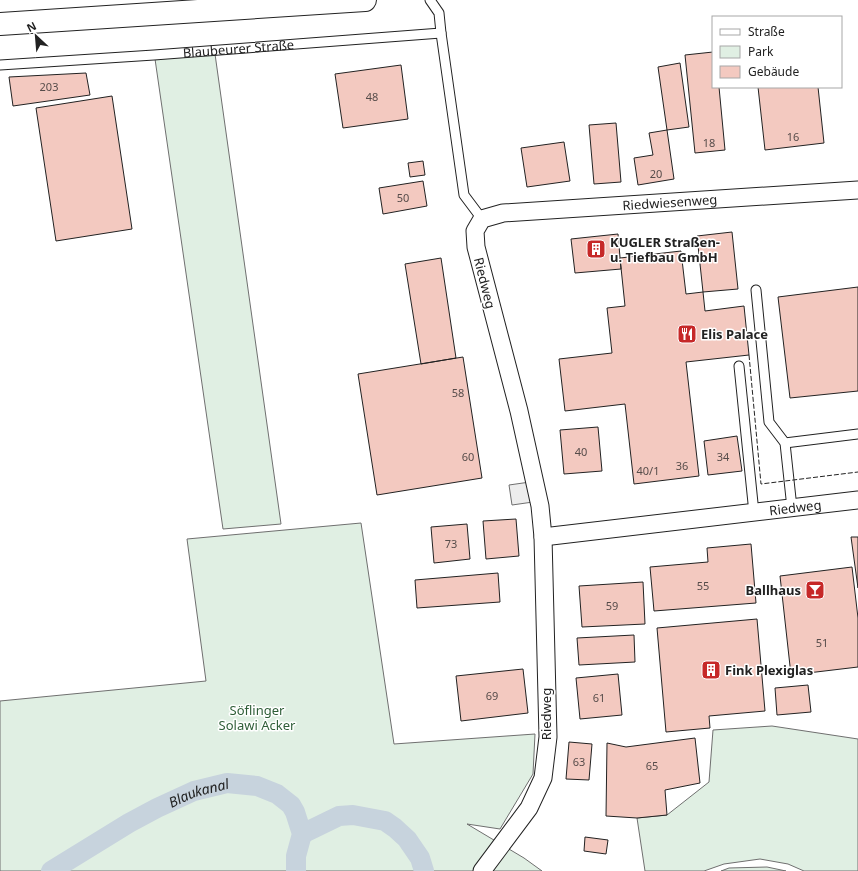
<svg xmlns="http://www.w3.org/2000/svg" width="858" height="871" font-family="'Noto Sans',sans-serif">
<rect width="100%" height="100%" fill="#fff"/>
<!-- green -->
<path fill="#e0efe3" stroke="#6f6f6f" d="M215 54 281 524 223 529 155 59Z
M361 523 394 744 535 734 533 774 500 829 467 824 524 858 542 871H0V701L206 681 187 539Z
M772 726 858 739V871H804L788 864 760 859 724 864 704 871H645L637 818 667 815 709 782 713 730Z
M767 867 786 871H721L729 868Z"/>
<!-- parking -->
<path fill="#ededed" stroke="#6f6f6f" d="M530 482 533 502 512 505 509 485Z"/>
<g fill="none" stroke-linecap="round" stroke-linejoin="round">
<!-- canal -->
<g stroke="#c7d3dd" stroke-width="20">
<path d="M302 834 339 816 353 815 385 821 395 828 407 839 420 858 424 871"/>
<path id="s1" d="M51 871 129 823 157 808 194 791 227 783 257 786 277 794 291 805 295 812 302 834 296 856V871"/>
</g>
</g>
<!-- building -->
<path fill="#f3c9c0" stroke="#222" d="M713 52V87H719L725 150 695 153 685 55Z
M680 63 689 127 667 130 658 67Z
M401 65 408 119 343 128 335 74Z
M86 73 90 95 13 106 9 77Z
M758 87H818L824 143 765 150Z
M112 96 132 229 56 241 36 108Z
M616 123 621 182 594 184 589 125Z
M667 130 674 179 638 185 634 158 653 155 649 133Z
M564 142 570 181 527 187 521 148Z
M423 161 425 175 410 177 408 163Z
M423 181 427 206 383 214 379 188Z
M732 232 738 289 703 292 697 236Z
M618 234 621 269 575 273 571 239Z
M681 251 686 294 703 292 705 311 744 306 749 355 686 362 699 476 634 484 625 404 565 411 559 359 612 353 607 308 625 306 620 258Z
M441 258 456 358 421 364 405 264Z
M858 287V391L790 398 778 297Z
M463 357 482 478 377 495 358 374Z
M598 427 602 471 564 474 560 430Z
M737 436 742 471 708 475 704 441Z
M516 519 519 556 486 559 483 521Z
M467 524 470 559 434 563 431 527Z
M851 537H858V588Z
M751 544 756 603 654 611 650 567 708 562 707 548Z
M852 567 858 618V667L791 675 780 576Z
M498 573 500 602 417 608 415 580Z
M643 582 645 624 582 627 579 586Z
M757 619 765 711 709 716 710 728 666 732 657 628Z
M634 635 635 662 579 665 577 638Z
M523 669 528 713 461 721 456 676Z
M618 674 622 715 580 719 576 678Z
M808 685 811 712 777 715 775 688Z
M695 738 700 783 665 790 667 815 637 818 606 816 607 743 626 747Z
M569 742 592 744 589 780 566 779Z
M585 837 608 840 606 854 584 851Z"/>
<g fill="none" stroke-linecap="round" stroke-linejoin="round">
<!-- service casing -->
<g stroke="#222" stroke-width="11">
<g id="service">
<path d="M441 33 464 195 482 219"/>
<path id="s2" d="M0 65 154 55 441 33 439 13 430 0"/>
<path d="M756 290 769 422 785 443 792 508"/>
<path d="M739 366 754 513"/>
<path d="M785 443 858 434"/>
</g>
</g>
<!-- minor casing -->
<g stroke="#222" stroke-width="19">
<g id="minor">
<path id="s3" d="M543 537 858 500"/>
<path id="s4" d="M482 871 529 808 543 778 548 737 543 537 540 506 519 411 476 247 475 231 482 219 503 213 858 190"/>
</g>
</g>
<!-- primary casing -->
<g stroke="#222" stroke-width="24">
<path id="primary" d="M0 24 365 0"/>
</g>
<!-- service -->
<use href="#service" stroke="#fff" stroke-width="9"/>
<!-- minor -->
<use href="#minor" stroke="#fff" stroke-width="17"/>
<!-- primary -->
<use href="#primary" stroke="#fff" stroke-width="22"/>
<!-- fence -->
<path stroke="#222" stroke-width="1" stroke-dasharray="5 2" stroke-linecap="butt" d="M749 355 761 484 858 472"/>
</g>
<!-- icons -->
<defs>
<g id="building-square" transform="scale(1)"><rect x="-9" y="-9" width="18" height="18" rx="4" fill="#c62828" stroke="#fff"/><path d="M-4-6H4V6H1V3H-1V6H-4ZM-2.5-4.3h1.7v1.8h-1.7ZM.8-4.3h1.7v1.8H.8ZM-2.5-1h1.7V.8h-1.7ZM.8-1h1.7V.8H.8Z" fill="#fff"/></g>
<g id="restaurant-square" transform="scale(1)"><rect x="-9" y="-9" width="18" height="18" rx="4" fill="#c62828" stroke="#fff"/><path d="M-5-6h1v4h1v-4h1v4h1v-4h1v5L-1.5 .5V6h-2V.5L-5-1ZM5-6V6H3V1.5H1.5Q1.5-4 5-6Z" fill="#fff"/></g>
<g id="bar-square" transform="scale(1)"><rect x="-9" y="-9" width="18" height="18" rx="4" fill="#c62828" stroke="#fff"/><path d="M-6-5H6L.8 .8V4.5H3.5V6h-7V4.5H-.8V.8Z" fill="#fff"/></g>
</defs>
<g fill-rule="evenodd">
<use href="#building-square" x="596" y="249"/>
<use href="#restaurant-square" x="687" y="334"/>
<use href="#bar-square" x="815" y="590"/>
<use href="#building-square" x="711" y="670"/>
</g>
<g text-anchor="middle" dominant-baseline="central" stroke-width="3" stroke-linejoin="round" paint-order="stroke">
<!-- number labels -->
<g font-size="11" fill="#564c4a">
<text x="49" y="86">203</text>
<text x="372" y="96">48</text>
<text x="793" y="136">16</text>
<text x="709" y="142">18</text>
<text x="656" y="173">20</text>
<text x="403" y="197">50</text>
<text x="458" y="392">58</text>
<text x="581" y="451">40</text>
<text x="468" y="456">60</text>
<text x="723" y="456">34</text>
<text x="682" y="465">36</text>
<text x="648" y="470">40/1</text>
<text x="451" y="543">73</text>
<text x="703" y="585">55</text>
<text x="612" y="605">59</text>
<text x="822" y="642">51</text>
<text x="492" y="695">69</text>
<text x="599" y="697">61</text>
<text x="579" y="761">63</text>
<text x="652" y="765">65</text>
</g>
<!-- street labels -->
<g font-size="13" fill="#222" stroke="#fff">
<text stroke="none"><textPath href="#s2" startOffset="239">Blaubeurer Straße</textPath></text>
<text stroke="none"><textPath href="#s4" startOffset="870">Riedwiesenweg</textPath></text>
<text transform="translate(485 283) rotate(76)">Riedweg</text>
<text stroke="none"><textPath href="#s3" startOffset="254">Riedweg</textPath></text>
<text transform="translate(546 714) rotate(-90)">Riedweg</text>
</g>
<!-- poi labels -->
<g font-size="13" font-weight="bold" fill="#222" stroke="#fff" text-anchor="start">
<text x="610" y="242">KUGLER Straßen-<tspan x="610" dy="15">u. Tiefbau GmbH</tspan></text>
<text x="701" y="334">Elis Palace</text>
<text x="801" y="590" text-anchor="end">Ballhaus</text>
<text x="725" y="670">Fink Plexiglas</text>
</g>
<!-- park labels -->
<g font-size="13" fill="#2f5e38" stroke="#fff">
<text x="257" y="710">Söflinger<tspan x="257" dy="15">Solawi Acker</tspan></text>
</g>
<!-- water labels -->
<g font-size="14" font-style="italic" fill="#222" stroke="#fff">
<text stroke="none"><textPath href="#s1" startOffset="168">Blaukanal</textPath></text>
</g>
</g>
<!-- legend -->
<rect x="712" y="16" width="130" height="72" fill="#ffffff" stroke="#a7a7a7"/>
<rect x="720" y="29" width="20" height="6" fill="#ffffff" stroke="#a7a7a7"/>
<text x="748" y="36" font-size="12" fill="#222222">Straße</text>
<rect x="720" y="46" width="20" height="12" fill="#e0efe3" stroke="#a7a7a7"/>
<text x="748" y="56" font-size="12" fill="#222222">Park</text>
<rect x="720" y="66" width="20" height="12" fill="#f3c9c0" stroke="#a7a7a7"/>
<text x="748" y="76" font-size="12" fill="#222222">Gebäude</text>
<!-- north arrow -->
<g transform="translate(36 36) rotate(334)" stroke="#ffffff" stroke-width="3" paint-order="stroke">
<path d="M0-3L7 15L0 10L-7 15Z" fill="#222222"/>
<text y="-6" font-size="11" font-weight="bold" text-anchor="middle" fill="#222222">N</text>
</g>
</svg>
